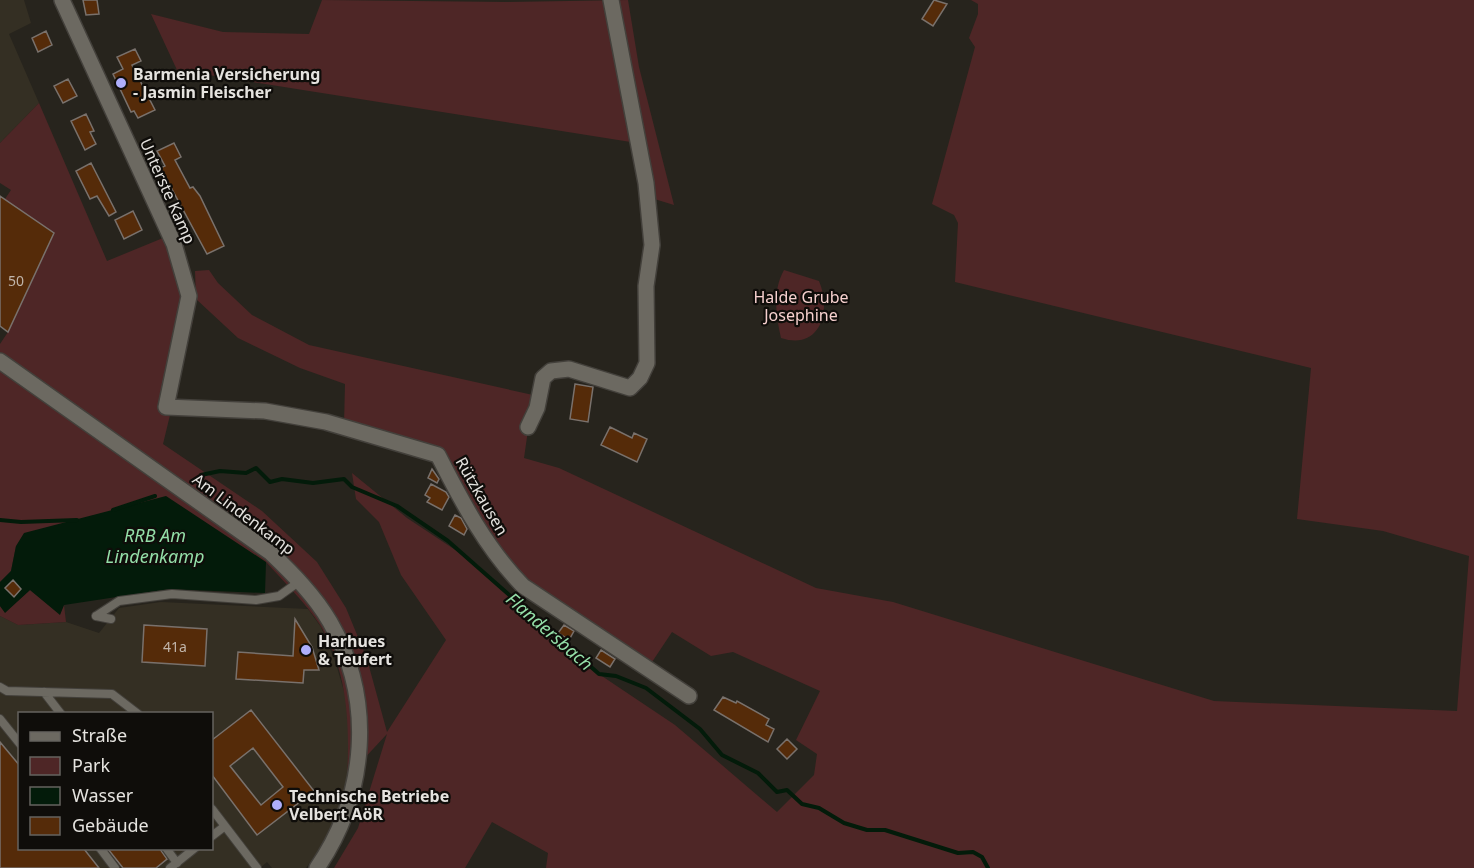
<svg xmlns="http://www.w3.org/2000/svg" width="1474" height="868" font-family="'Noto Sans',sans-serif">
<rect width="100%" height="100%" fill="#27241d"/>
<!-- built -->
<path fill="#342f23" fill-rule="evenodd" d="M0 0H24L31 23 9 34 39 103 0 143Z
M161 602 308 609 321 627 336 664 348 705 350 735 347 777 335 819 323 844 306 868H272L267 862 260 868H0V616L18 625 66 622 99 633 119 608ZM20 714H212V848H20Z"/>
<!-- green -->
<path fill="#4e2626" d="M322 0 506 2 628 0 639 67 674 205 648 197 637 143 177 70 151 14 223 32 309 34Z
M971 0H1474V868H546L548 853 492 822 465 868H334L358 828 387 734 347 777C350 726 348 671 320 625 305 602 284 582 266 562L16 546 11 571 0 582V344L8 332 5 199 11 190 0 183V143L39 103 107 261 163 238 180 274 193 320 163 444 262 511 317 562 346 608 367 659 387 732 446 640 401 575 379 522 356 499 352 473 407 518 478 565 566 652 675 725 777 812 814 775 817 754 796 740 820 691 733 652 711 656 672 632 650 665 519 578 442 457 344 425 345 384 300 368 238 338 196 299 195 271 209 270 218 283 252 315 309 345 533 395 524 458 559 468 816 588 893 602 1214 701 1457 711 1469 556 1383 531 1297 519 1311 368 955 282 958 223 954 215 932 204 975 47 969 38 978 14V4Z
M784 270 819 281C832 311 820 351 781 338 776 315 772 292 784 270Z
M30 590 60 614 64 605 66 622 18 625 0 616V606L5 612Z"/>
<!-- water -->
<path fill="#031b0a" d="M166 496 266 562 265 593 169 589 64 605 60 615 30 590 5 613 0 606V582L11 571 16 546 24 533Z"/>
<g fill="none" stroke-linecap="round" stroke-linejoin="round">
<!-- stream -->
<path stroke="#031b0a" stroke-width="4" d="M201 475 220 471 246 473 256 468 270 482 282 479 313 483 344 479 352 487 397 506 448 541 599 674 616 676 646 688 700 729 722 755 758 773 777 792 787 790 802 804 819 808 844 823 867 830H885L958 853 973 852 982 857 988 868
M113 510 155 496
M0 520 21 522 77 520"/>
</g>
<!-- building -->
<path fill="#552b09" stroke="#79716c" stroke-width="1.5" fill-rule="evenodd" d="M83 0H97L99 14 86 15Z
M934 0 947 4 933 26 922 19Z
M46 31 52 45 38 52 32 38Z
M135 49 141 61 132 65 155 110 138 118 134 111 131 112 113 74 123 69 117 57Z
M68 79 77 96 63 103 54 86Z
M86 114 94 131 90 132 96 144 85 150 71 121Z
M174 143 181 157 175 160 190 188 193 187 200 196 224 246 207 254 168 182 166 183 158 169 165 166 157 151Z
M91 163 116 212 109 216 97 196 90 199 76 171Z
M0 196 54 233 8 332 0 326Z
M133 211 142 230 124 239 115 220Z
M575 384 593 387 588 422 570 419Z
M610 427 632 438 634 433 647 439 637 462 601 445Z
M432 469 439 479 437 483 428 478Z
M431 484 446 492 449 497 442 510 427 502 430 498 425 495Z
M455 515 461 518 467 529 464 535 449 526Z
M13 580 21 589 14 597 5 588Z
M295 619 312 647 319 670H304L303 683 236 679 238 652 293 656Z
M144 625 207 629 205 666 142 662Z
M564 625 574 631 569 640 558 633Z
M601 650 615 659 610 667 596 658Z
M723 697 736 703 737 701 769 719 766 725 774 729 768 742 714 710Z
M251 710 314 791 257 835 212 775V740ZM253 748 283 787 261 805 230 766Z
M787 739 797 749 787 759 777 749Z
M0 742 20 766V849H84L99 868H0Z
M108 849H160L167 859 156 868H123Z"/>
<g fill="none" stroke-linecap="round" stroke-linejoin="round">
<!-- service casing -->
<g stroke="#43403b" stroke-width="10">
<path id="service" d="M96 616 119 601 172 594 256 600 279 596 300 581
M96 616 111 619
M0 687 7 691 112 694 138 714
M44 692 61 714
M0 719 20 744
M212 809 257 868
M212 836 225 826
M100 848 115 868
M166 848 177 863
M170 868 195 848"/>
</g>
<!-- minor casing -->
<g stroke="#43403b" stroke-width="18">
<path id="minor" d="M62 0 174 244 189 296 166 407 265 411 326 422 438 455C462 502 486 548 523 586L689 696
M0 361 271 553C293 574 315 596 330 622 375 700 367 795 317 868
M528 427 537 408 543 378 551 371 569 369 630 388 640 378 647 363 646 286 652 245 646 183 611 0"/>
</g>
<!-- service -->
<use href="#service" stroke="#6c6961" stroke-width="8"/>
<!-- minor -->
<use href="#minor" stroke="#6c6961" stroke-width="15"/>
</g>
<!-- markers -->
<g fill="#aeaefb" stroke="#0f0d0a" stroke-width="2">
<circle cx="121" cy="83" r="6"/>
<circle cx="306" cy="650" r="6"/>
<circle cx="277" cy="805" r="6"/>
</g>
<g text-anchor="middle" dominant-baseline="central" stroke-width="4.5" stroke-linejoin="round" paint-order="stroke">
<!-- number labels -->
<g font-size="14" fill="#c1b5aa">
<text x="16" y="280">50</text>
<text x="175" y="646">41a</text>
</g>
<!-- poi labels -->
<g font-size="16" font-weight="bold" fill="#e5e3df" stroke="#0f0d0a" text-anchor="start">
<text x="133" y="74">Barmenia Versicherung<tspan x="133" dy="18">- Jasmin Fleischer</tspan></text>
<text x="318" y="641">Harhues<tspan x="318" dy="18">&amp; Teufert</tspan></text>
<text x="289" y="796">Technische Betriebe<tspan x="289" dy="18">Velbert AöR</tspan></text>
</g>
<!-- street labels -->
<g font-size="16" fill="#e5e3df" stroke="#0f0d0a">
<text transform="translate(168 191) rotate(66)">Unterste Kamp</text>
<text transform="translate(482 496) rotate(60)">Rützkausen</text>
<text transform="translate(244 514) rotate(37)">Am Lindenkamp</text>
</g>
<!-- park labels -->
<g font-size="16" fill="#f6d0ce" stroke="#0f0d0a">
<text x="801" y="297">Halde Grube<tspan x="801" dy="18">Josephine</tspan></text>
</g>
<!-- water labels -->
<g font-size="18" font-style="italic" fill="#94dfa8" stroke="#0f0d0a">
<text x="155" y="535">RRB Am<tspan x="155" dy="21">Lindenkamp</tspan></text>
<text transform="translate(550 631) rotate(41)">Flandersbach</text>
</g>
</g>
<!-- legend -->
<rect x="18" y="712" width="195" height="138" fill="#0f0d0a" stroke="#65635f" stroke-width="1.5"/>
<rect x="30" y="732" width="30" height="9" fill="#6c6961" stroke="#65635f" stroke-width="1.5"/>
<text x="72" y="742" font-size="18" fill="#e5e3df">Straße</text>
<rect x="30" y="757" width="30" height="18" fill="#4e2626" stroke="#65635f" stroke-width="1.5"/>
<text x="72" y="772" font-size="18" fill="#e5e3df">Park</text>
<rect x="30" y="787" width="30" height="18" fill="#031b0a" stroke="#65635f" stroke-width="1.5"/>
<text x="72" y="802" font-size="18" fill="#e5e3df">Wasser</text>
<rect x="30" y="817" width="30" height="18" fill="#552b09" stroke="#65635f" stroke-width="1.5"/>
<text x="72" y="832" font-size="18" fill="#e5e3df">Gebäude</text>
</svg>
